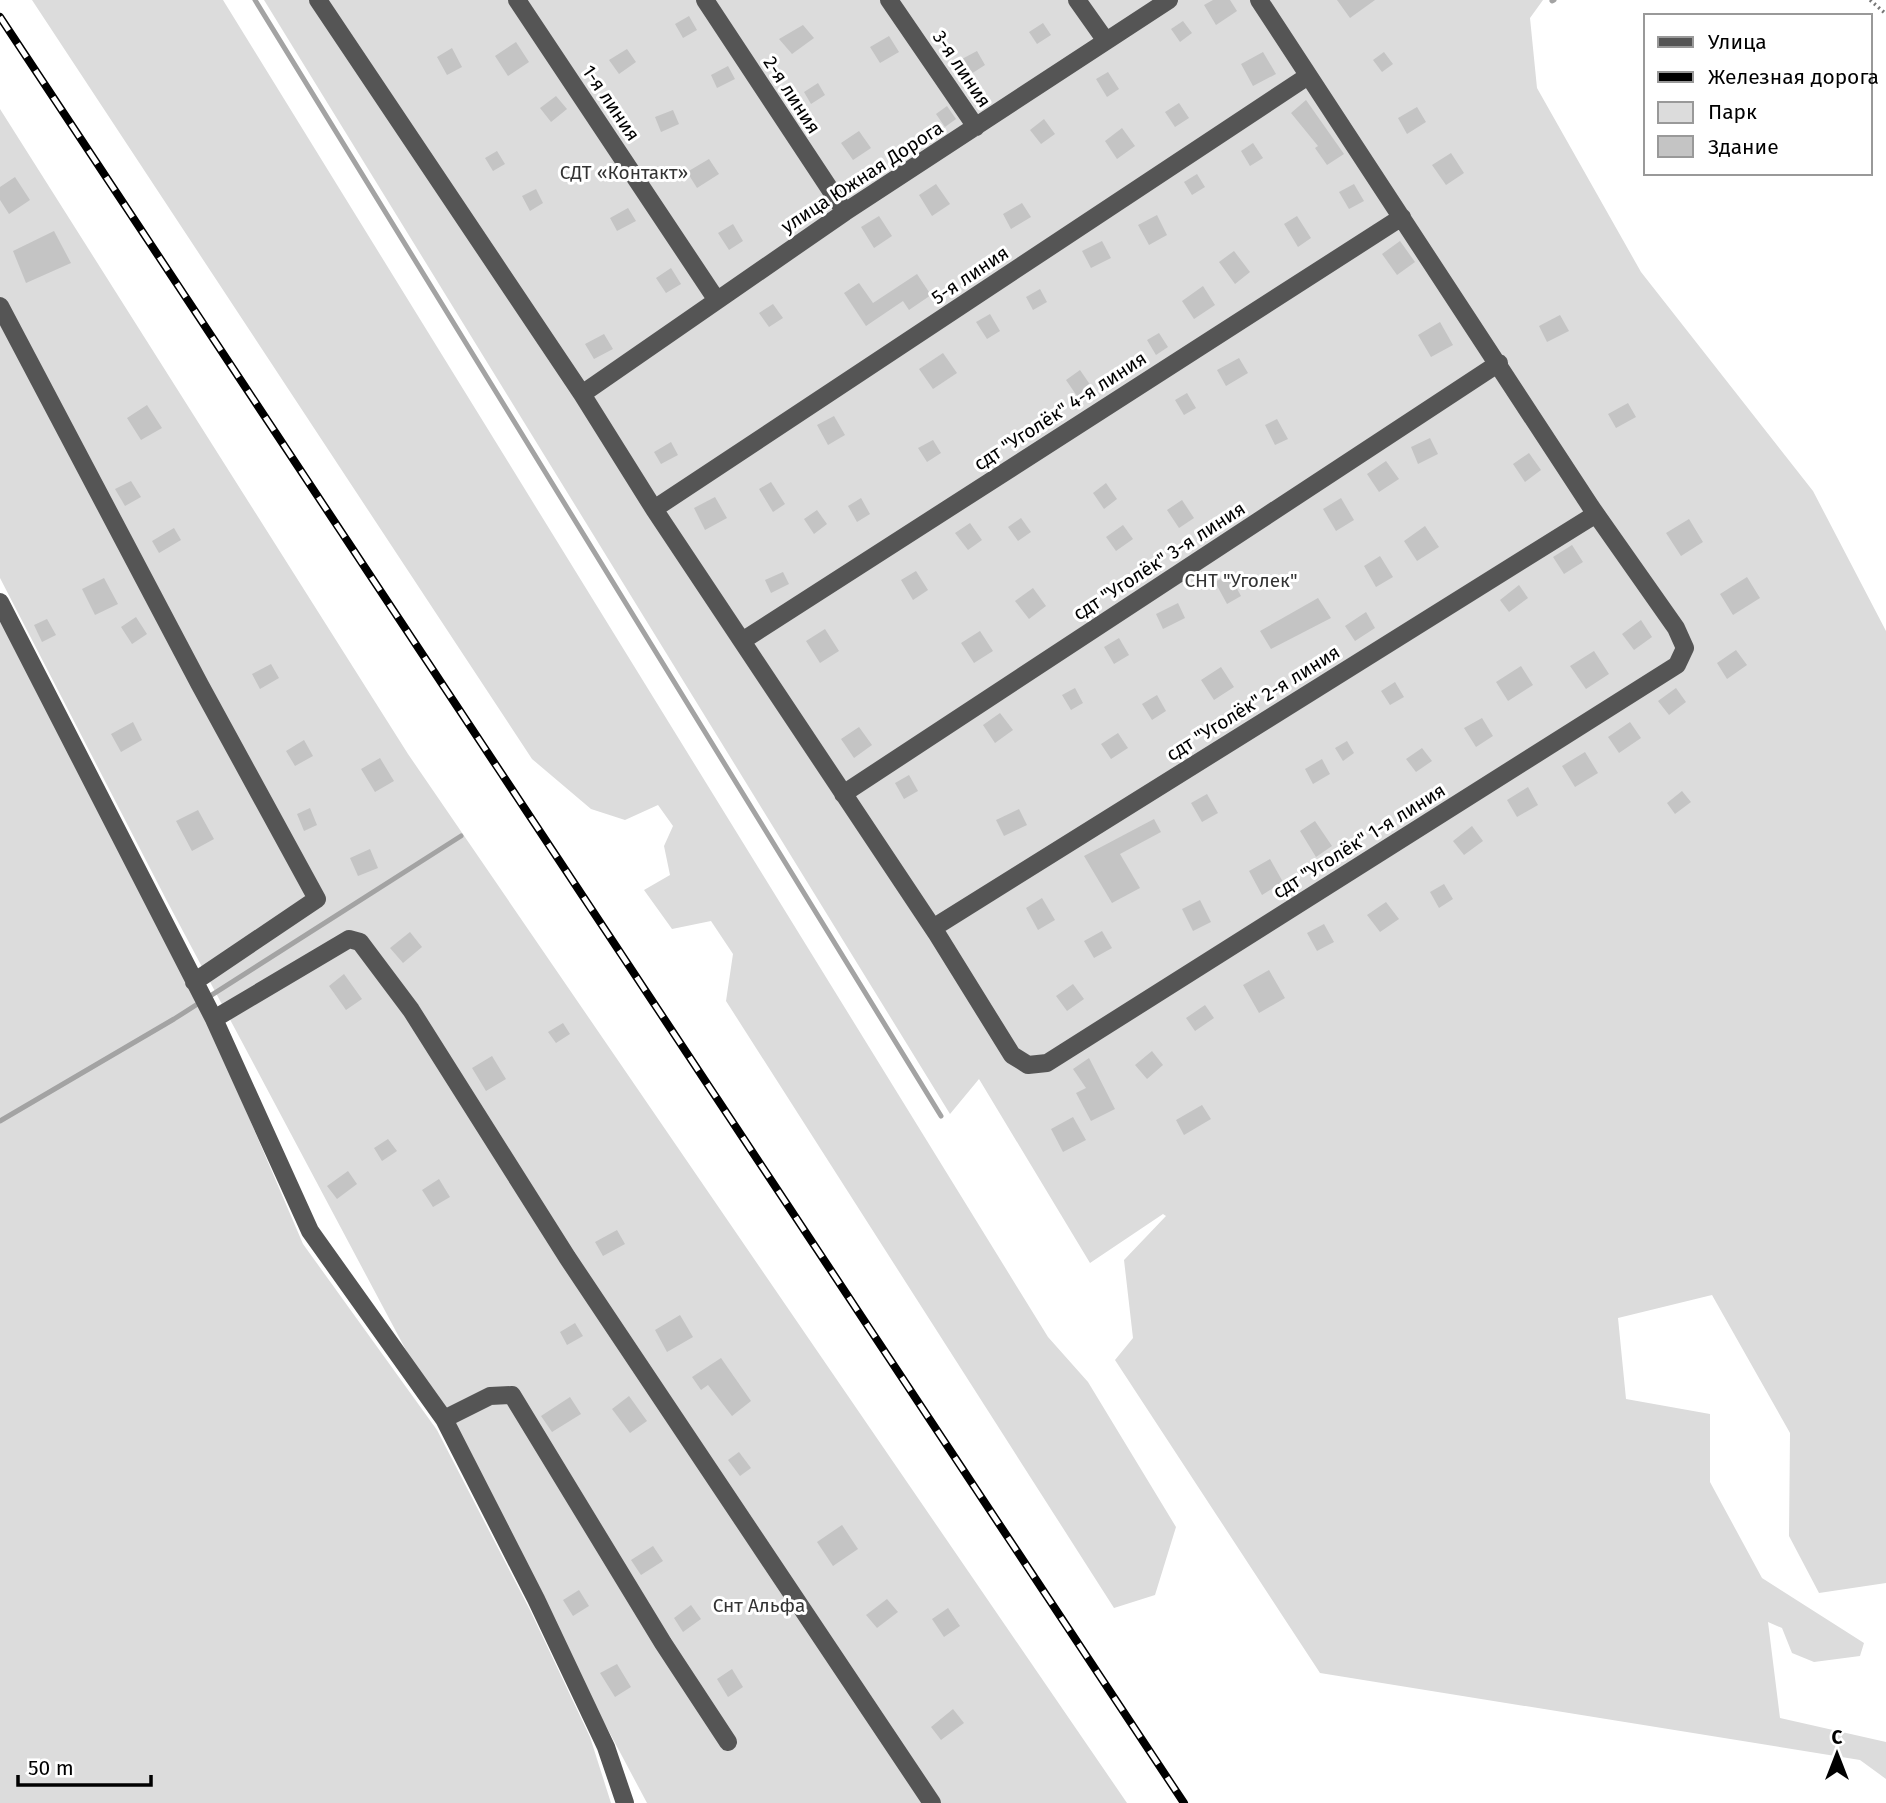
<svg xmlns="http://www.w3.org/2000/svg" width="1886" height="1803" font-family="'Fira Sans',sans-serif">
<rect width="100%" height="100%" fill="#fff"/>
<!-- green -->
<path fill="#dcdcdc" d="M32 0H223L1048 1337 1088 1382 1176 1527 1155 1595 1114 1608 726 1001 733 954 711 921 672 929 644 890 670 875 664 846 673 826 658 805 625 820 591 809 532 759Z
M264 0H1543L1530 18 1537 88 1641 272 1813 491 1886 631V1583L1819 1593 1789 1536 1790 1433 1712 1295 1618 1318 1626 1399 1710 1414V1482L1762 1578 1864 1643 1860 1656 1814 1662 1792 1653 1782 1628 1768 1622 1780 1718 1886 1742V1779L1860 1760 1320 1673 1115 1360 1133 1338 1124 1260 1166 1216 1163 1214 1090 1263 979 1079 950 1114Z
M0 109 408 754 1127 1803H647L168 903 0 578Z
M0 617 217 1043 303 1244 437 1430 530 1610 590 1737 611 1803H0Z"/>
<g fill="none" stroke-linecap="round" stroke-linejoin="round">
<!-- stream -->
<path stroke="#a3a3a3" stroke-width="5" d="M255 0 941 1116
M1552 1 1554 0
M0 1121 174 1019 461 836"/>
</g>
<!-- building -->
<path fill="#c4c4c4" d="M1213 0H1230L1237 11 1216 25 1204 5Z
M1337 0H1375L1350 18Z
M689 16 697 30 683 38 675 24Z
M1183 21 1192 33 1180 42 1171 29Z
M1043 23 1051 35 1037 44 1029 32Z
M803 25 814 38 792 54 779 39Z
M889 36 899 52 880 63 870 47Z
M516 42 529 62 508 76 495 56Z
M452 48 462 67 447 75 437 57Z
M627 49 636 62 619 74 609 60Z
M977 51 985 65 971 74 962 59Z
M1263 52 1276 74 1253 86 1241 64Z
M1384 52 1393 64 1382 72 1373 60Z
M728 66 735 79 717 88 711 75Z
M1108 72 1119 89 1107 97 1096 79Z
M818 83 825 95 811 104 804 92Z
M556 96 567 109 551 122 540 108Z
M1306 100 1344 154 1327 165 1315 148 1318 146 1291 113Z
M1179 103 1189 118 1175 127 1165 112Z
M947 106 956 119 945 127 936 114Z
M1417 107 1426 122 1407 134 1398 118Z
M673 110 679 124 661 132 655 117Z
M1044 119 1055 134 1041 144 1030 130Z
M1122 128 1135 146 1117 159 1105 141Z
M859 131 871 148 853 160 841 143Z
M1253 143 1263 158 1250 166 1241 151Z
M497 151 505 164 493 171 485 158Z
M1451 153 1464 173 1446 185 1432 165Z
M709 159 719 174 697 188 687 172Z
M1197 174 1205 187 1192 195 1184 182Z
M15 177 30 200 9 214 0 200V187Z
M936 184 950 204 932 216 919 195Z
M1354 184 1364 201 1349 209 1339 192Z
M536 189 543 203 530 211 522 196Z
M1022 203 1031 217 1011 229 1003 214Z
M628 208 636 221 617 231 610 218Z
M1157 215 1167 235 1149 245 1138 225Z
M879 216 892 236 874 248 861 227Z
M1297 216 1311 238 1298 247 1284 224Z
M733 224 743 241 729 250 718 233Z
M54 231 71 263 26 283 13 251Z
M1102 241 1111 258 1091 268 1082 251Z
M1400 241 1415 262 1397 275 1382 254Z
M1234 251 1250 272 1235 284 1219 262Z
M671 268 681 284 666 293 656 278Z
M917 274 931 295 909 310 903 301 866 326 844 293 859 283 873 303Z
M1203 286 1215 305 1194 319 1182 301Z
M1040 289 1047 302 1033 310 1026 297Z
M773 304 783 318 769 327 759 313Z
M990 314 1000 331 987 339 976 322Z
M1560 315 1569 331 1547 342 1539 326Z
M1440 322 1453 345 1431 357 1418 335Z
M1159 333 1168 347 1156 355 1147 340Z
M604 334 613 349 594 359 585 344Z
M943 353 957 373 933 389 919 369Z
M1239 358 1248 373 1226 386 1217 370Z
M1080 370 1091 386 1077 396 1066 380Z
M1187 393 1196 408 1184 415 1175 400Z
M1628 403 1636 417 1616 428 1608 414Z
M147 405 162 428 141 440 127 418Z
M834 416 845 435 828 445 817 425Z
M1277 419 1288 439 1275 445 1265 425Z
M1430 438 1438 454 1418 464 1411 447Z
M933 440 941 453 927 462 918 448Z
M671 442 678 455 661 464 654 452Z
M1529 453 1541 470 1525 482 1513 464Z
M1386 461 1399 479 1379 492 1367 474Z
M131 481 141 497 125 506 115 489Z
M771 482 785 504 773 512 759 489Z
M1106 483 1117 499 1104 509 1093 493Z
M715 497 727 518 705 530 694 508Z
M861 498 870 514 857 522 848 506Z
M1341 498 1354 520 1336 531 1323 509Z
M1182 500 1194 518 1179 528 1167 510Z
M817 510 827 524 814 534 804 519Z
M1021 518 1031 532 1018 541 1008 527Z
M1689 519 1703 542 1681 556 1666 533Z
M970 523 982 540 968 550 955 533Z
M1123 525 1133 539 1116 551 1106 537Z
M1425 526 1439 547 1417 561 1404 541Z
M174 528 181 540 159 553 152 541Z
M1572 545 1583 562 1564 574 1553 557Z
M1380 556 1393 577 1376 587 1364 566Z
M916 571 928 590 913 600 901 580Z
M783 572 789 584 771 593 765 580Z
M1229 574 1241 596 1227 604 1215 582Z
M1747 577 1760 598 1733 615 1720 594Z
M104 578 118 604 95 615 82 589Z
M1519 585 1528 598 1509 612 1500 600Z
M1033 588 1046 606 1029 619 1015 601Z
M1318 598 1331 618 1271 649 1260 631Z
M1178 603 1185 618 1163 629 1156 614Z
M1366 612 1375 628 1355 641 1345 626Z
M136 617 147 634 132 644 121 627Z
M47 619 56 635 42 642 34 625Z
M1641 620 1652 637 1634 650 1622 634Z
M825 629 839 651 820 663 806 641Z
M980 631 993 651 974 663 961 643Z
M1119 638 1129 655 1114 664 1104 647Z
M1736 650 1747 665 1727 679 1717 663Z
M1594 651 1609 674 1586 689 1570 666Z
M271 664 279 678 260 689 252 674Z
M1521 666 1533 685 1508 701 1496 682Z
M1221 667 1234 687 1214 700 1201 680Z
M1395 682 1404 697 1390 705 1381 691Z
M1075 688 1083 703 1071 710 1062 695Z
M1676 688 1686 702 1669 715 1658 701Z
M1157 695 1166 711 1152 720 1142 704Z
M1000 713 1013 730 995 743 983 725Z
M1482 718 1493 736 1476 747 1464 728Z
M133 722 142 740 121 752 111 734Z
M1630 722 1641 738 1619 753 1608 737Z
M859 727 872 745 854 758 841 739Z
M1118 733 1128 748 1111 759 1101 744Z
M304 740 313 756 295 766 286 751Z
M1347 741 1354 753 1343 761 1335 748Z
M1422 748 1432 761 1416 772 1406 759Z
M1585 752 1598 773 1575 787 1562 766Z
M380 758 394 781 375 792 361 769Z
M1322 759 1330 774 1313 784 1305 769Z
M909 775 918 791 904 799 895 783Z
M1528 787 1538 805 1517 817 1507 800Z
M1682 791 1691 802 1675 814 1667 803Z
M1207 794 1218 813 1202 822 1191 803Z
M310 808 317 825 304 831 297 814Z
M1019 809 1027 825 1004 836 996 820Z
M198 810 214 839 192 851 176 821Z
M1154 819 1161 832 1120 854 1140 888 1112 903 1084 856Z
M1315 821 1332 846 1316 857 1300 831Z
M1472 826 1483 841 1464 855 1453 841Z
M370 849 378 868 358 876 350 858Z
M1270 859 1283 882 1262 895 1249 871Z
M1444 884 1453 899 1439 908 1430 892Z
M1042 898 1055 920 1038 930 1026 908Z
M1200 900 1211 922 1193 931 1182 909Z
M1386 902 1399 919 1380 932 1367 915Z
M1324 924 1334 942 1317 951 1307 933Z
M1102 931 1112 948 1094 958 1084 941Z
M410 932 422 947 403 963 390 948Z
M1269 970 1285 998 1259 1013 1243 985Z
M344 974 362 999 346 1010 329 986Z
M1073 984 1084 999 1067 1011 1056 996Z
M1205 1005 1214 1018 1195 1031 1186 1018Z
M563 1023 570 1034 556 1043 548 1032Z
M1152 1051 1163 1065 1147 1079 1135 1065Z
M492 1056 506 1079 486 1091 472 1068Z
M1089 1058 1115 1109 1091 1121 1076 1093 1086 1088 1073 1069Z
M1202 1105 1211 1119 1184 1135 1176 1120Z
M1073 1117 1086 1140 1063 1152 1051 1129Z
M388 1139 397 1151 382 1161 374 1148Z
M348 1171 357 1184 337 1199 327 1186Z
M439 1179 450 1197 433 1207 422 1190Z
M617 1230 625 1244 603 1256 595 1242Z
M680 1315 693 1337 667 1352 655 1330Z
M575 1323 583 1336 567 1345 560 1332Z
M721 1358 751 1401 732 1416 708 1385 701 1390 692 1377Z
M629 1396 647 1421 630 1433 612 1409Z
M570 1397 581 1414 552 1432 541 1416Z
M739 1452 751 1468 740 1476 728 1460Z
M842 1525 858 1549 833 1566 817 1542Z
M653 1546 663 1561 641 1575 631 1560Z
M579 1590 589 1606 573 1616 563 1600Z
M887 1599 898 1612 877 1628 866 1615Z
M691 1605 701 1619 683 1632 674 1618Z
M948 1608 960 1626 944 1637 932 1619Z
M617 1664 631 1687 615 1697 600 1673Z
M732 1669 743 1687 728 1697 717 1679Z
M953 1709 964 1723 941 1740 931 1727Z"/>
<g fill="none" stroke-linecap="round" stroke-linejoin="round">
<!-- path -->
<path stroke="#777" stroke-width="3.5" stroke-dasharray="2 3.5" stroke-linecap="butt" d="M1870 0 1886 14"/>
<!-- minor -->
<path stroke="#555" stroke-width="18" d="M318 0 582 394 654 509 937 934 1012 1055 1028 1065 1047 1063 1677 665 1685 648 1676 628 1591 507 1259 0
M517 0 716 299
M705 0 845 212
M889 0 976 127
M1077 0 1106 41
M0 306 200 685 317 899 194 982
M582 394 845 212 1169 0
M654 509 1308 76
M0 602 214 1019 310 1231 444 1419 536 1599 606 1747 625 1803
M742 641 1402 217
M843 794 1499 363
M933 928 1596 514
M214 1019 349 939 360 942 411 1010 567 1257 932 1803
M444 1419 490 1396 512 1395 663 1643 728 1742"/>
<!-- rail casing -->
<g stroke="#000" stroke-width="8">
<path id="rail" d="M0 17 1184 1803"/>
</g>
<!-- rail -->
<use href="#rail" stroke="#fff" stroke-width="5" stroke-dasharray="16" stroke-linecap="butt"/>
</g>
<g text-anchor="middle" dominant-baseline="central" stroke-width="6" stroke-linejoin="round" paint-order="stroke">
<!-- street labels -->
<g font-size="19" fill="#000" stroke="#fff">
<text transform="translate(962 69) rotate(56)">3-я линия</text>
<text transform="translate(792 95) rotate(57)">2-я линия</text>
<text transform="translate(611 103) rotate(56)">1-я линия</text>
<text transform="translate(862 177) rotate(-33)">улица Южная Дорога</text>
<text transform="translate(970 275) rotate(-34)">5-я линия</text>
<text transform="translate(1060 411) rotate(-33)">сдт "Уголёк" 4-я линия</text>
<text transform="translate(1159 561) rotate(-33)">сдт "Уголёк" 3-я линия</text>
<text transform="translate(1253 703) rotate(-32)">сдт "Уголёк" 2-я линия</text>
<text transform="translate(1359 841) rotate(-32)">сдт "Уголёк" 1-я линия</text>
</g>
<!-- park labels -->
<g font-size="19" fill="#333" stroke="#fff">
<text x="624" y="172">СДТ «Контакт»</text>
<text x="1241" y="580">СНТ "Уголек"</text>
<text x="759" y="1605">Снт Альфа</text>
</g>
</g>
<!-- legend -->
<rect x="1644" y="14" width="228" height="161" fill="#ffffff" stroke="#999999" stroke-width="2"/>
<rect x="1658" y="37" width="35" height="10" fill="#555555" stroke="#999999" stroke-width="2"/>
<text x="1708" y="49" font-size="21" fill="#000000">Улица</text>
<rect x="1658" y="72" width="35" height="10" fill="#000000" stroke="#999999" stroke-width="2"/>
<text x="1708" y="84" font-size="21" fill="#000000">Железная дорога</text>
<rect x="1658" y="102" width="35" height="21" fill="#dcdcdc" stroke="#999999" stroke-width="2"/>
<text x="1708" y="119" font-size="21" fill="#000000">Парк</text>
<rect x="1658" y="136" width="35" height="21" fill="#c4c4c4" stroke="#999999" stroke-width="2"/>
<text x="1708" y="154" font-size="21" fill="#000000">Здание</text>
<!-- north arrow -->
<g transform="translate(1837 1754)" stroke="#ffffff" stroke-width="5" paint-order="stroke">
<path d="M0-5L12 26L0 18L-12 26Z" fill="#000000"/>
<text y="-10" font-size="19" font-weight="bold" text-anchor="middle" fill="#000000">С</text>
</g>
<!-- scale -->
<path d="M18 1775v10h133v-10" fill="none" stroke="#000000" stroke-width="3.5"/>
<text x="28" y="1775" font-size="21" fill="#000000" stroke="#ffffff" stroke-width="5" paint-order="stroke">50 m</text>
</svg>
